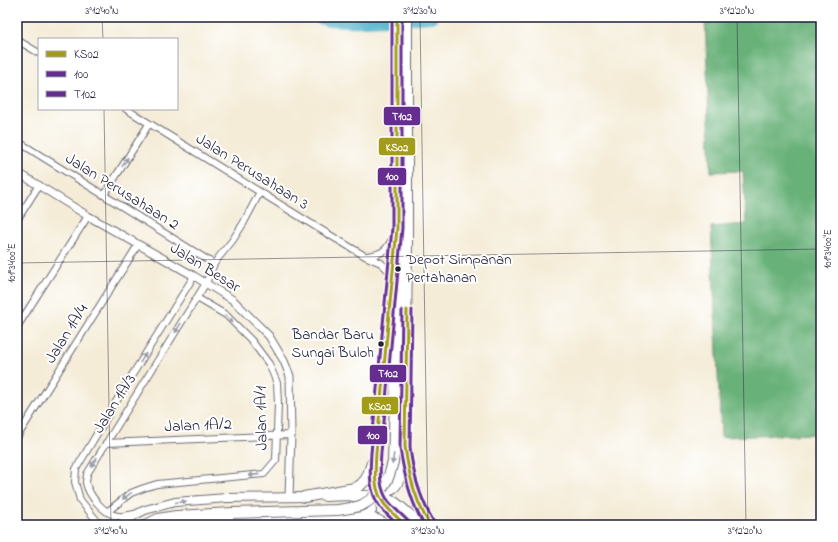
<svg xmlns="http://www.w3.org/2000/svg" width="838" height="542" font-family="'Indie Flower',sans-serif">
<rect width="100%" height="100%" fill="#fff"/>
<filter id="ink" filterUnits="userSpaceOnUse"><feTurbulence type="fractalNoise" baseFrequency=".025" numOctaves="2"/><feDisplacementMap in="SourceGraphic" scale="8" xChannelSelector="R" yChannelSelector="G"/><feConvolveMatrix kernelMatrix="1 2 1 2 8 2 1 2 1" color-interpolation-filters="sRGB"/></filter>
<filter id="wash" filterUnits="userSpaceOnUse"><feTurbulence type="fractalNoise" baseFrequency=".012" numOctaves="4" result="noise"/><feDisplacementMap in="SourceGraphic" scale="16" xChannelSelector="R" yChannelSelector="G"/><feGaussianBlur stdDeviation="0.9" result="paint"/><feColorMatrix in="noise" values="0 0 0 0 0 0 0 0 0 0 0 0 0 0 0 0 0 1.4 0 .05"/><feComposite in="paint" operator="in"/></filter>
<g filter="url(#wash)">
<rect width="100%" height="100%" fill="#f4ecd7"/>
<!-- forest -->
<path fill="#68b178" stroke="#456a5a" d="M705 17H821V434L721 437 711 227 746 224 743 171 711 172Z"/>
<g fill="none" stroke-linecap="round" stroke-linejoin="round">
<!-- river -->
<path stroke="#47afc6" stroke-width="12" d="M317 17C329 26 412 18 432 17"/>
</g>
</g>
<g filter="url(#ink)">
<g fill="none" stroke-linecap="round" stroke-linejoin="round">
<!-- minor casing -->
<g stroke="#6c6972" stroke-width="8">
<path id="minor" d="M17 40 39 53
M126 109 318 228 365 256 381 263 387 269 392 276
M17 141 214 264
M104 195 149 124
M17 220 39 185
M367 256C384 254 387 250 394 235
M17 327 88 216
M17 437 138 245
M106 443 291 435
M107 512 131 493 144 488 157 484 264 474 276 460 278 403 277 383 269 364 251 340 226 315 197 298
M134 514C128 515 123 517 118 516 104 514 89 496 86 483 86 480 87 476 87 474L206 283 214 264 219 257 232 241 243 224 260 192
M99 525 97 521 80 500 75 482 76 469 129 380 194 276"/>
</g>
<!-- tertiary casing -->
<g stroke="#6c6972" stroke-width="9">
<path id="tertiary" d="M17 172 88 216 194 276 233 300 269 336 284 361 290 376 291 435 289 497"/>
</g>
<!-- secondary casing -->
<g stroke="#6c6972" stroke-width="10">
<path id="secondary" d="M119 525 137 514 145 510 175 502 227 498 310 497
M169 525 186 522 281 517 363 516 369 513 372 511 371 503C358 493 340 497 325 497"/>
</g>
<!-- trunk casing -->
<g stroke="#6c6972" stroke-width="12">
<path id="trunk" d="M397 17V228L376 453C375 467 373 484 380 497 385 508 397 516 405 525
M407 17V238L405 447C408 474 414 501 430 525
M398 308 401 272
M376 482C378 484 381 487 383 488 399 496 402 467 403 459
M353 496C365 496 380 495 391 500 400 505 412 517 420 525
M304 497 355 488C367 483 368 474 372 463
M363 516 377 520 387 525
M146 525 158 519 176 516 233 513"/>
</g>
<!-- minor -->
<use href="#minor" stroke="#fff" stroke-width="6"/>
<!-- tertiary -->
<use href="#tertiary" stroke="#fff" stroke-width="7"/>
<!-- secondary -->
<use href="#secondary" stroke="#fff" stroke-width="8"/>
<!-- trunk -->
<use href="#trunk" stroke="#fff" stroke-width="10"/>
<!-- trunk-bridge casing -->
<g stroke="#6c6972" stroke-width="12" stroke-linecap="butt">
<path id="trunk-bridge" d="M233 513 337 510C345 509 355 508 362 505 372 500 382 490 387 480 390 475 391 468 393 462L398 308"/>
</g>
<!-- trunk-bridge -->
<use href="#trunk-bridge" stroke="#fff" stroke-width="10"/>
<!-- bus-1 casing -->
<g stroke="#fff" stroke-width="6">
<path id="bus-1" d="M397 17V228L376 453C375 471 373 490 385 505 391 512 398 518 405 525
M407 310 405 447C409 475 415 501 430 525"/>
</g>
<!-- bus-2 casing -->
<g stroke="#fff" stroke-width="6">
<path id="bus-2" d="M392 17V228L371 453C370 471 368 491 380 507 386 514 392 519 398 525
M402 310 400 448C404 475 410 501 424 525"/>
</g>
<!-- bus-3 casing -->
<g stroke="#fff" stroke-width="6">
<path id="bus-3" d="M402 17V228L381 453C380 470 378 488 389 502 395 509 402 515 409 522
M412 310 410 447C413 474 420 499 434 522"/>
</g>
<!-- bus-1 -->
<use href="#bus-1" stroke="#a29c18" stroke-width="3"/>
<!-- bus-2 -->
<use href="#bus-2" stroke="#662d91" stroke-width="3"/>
<!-- bus-3 -->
<use href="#bus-3" stroke="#662d91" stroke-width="3"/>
</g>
<!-- one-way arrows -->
<defs><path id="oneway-solid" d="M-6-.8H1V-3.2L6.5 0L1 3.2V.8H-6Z"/></defs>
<g fill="#9c9ca7">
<use href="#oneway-solid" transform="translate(125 162) rotate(-57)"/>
<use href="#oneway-solid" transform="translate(229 319) rotate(43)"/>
<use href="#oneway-solid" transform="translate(178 328) rotate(122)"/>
<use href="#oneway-solid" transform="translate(143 358) rotate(-58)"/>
<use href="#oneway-solid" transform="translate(393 459) rotate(98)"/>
<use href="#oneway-solid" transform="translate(94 462) rotate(122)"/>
<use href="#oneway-solid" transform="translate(254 475) rotate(174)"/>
<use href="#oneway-solid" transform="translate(127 496) rotate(144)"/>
<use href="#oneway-solid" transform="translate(181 502) rotate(-5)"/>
</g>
</g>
<!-- ticks -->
<path fill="none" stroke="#22223b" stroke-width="1" stroke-opacity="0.45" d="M102 17 103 39M420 17 428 525M737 17 746 525M104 109 111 525M17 263 821 249"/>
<!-- markers -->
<g fill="#22223b" stroke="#fff" stroke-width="1.5">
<circle cx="398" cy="269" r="3.5"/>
<circle cx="381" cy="344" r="3.5"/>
</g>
<g text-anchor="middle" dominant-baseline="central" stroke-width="4" stroke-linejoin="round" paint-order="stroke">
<!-- bus labels -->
<g font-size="15" fill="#22223b" stroke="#fff" text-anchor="start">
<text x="406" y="260">Depot Simpanan<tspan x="406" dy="18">Pertahanan</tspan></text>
<text x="374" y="335" text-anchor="end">Bandar Baru<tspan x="374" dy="18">Sungai Buloh</tspan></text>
</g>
<!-- street labels -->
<g font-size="16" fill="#22223b" stroke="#fff">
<text transform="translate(252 172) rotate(32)">Jalan Perusahaan 3</text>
<text transform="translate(122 192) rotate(32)">Jalan Perusahaan 2</text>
<text transform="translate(205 268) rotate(32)">Jalan Besar</text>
<text transform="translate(67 334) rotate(-58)">Jalan 1A/4</text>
<text transform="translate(115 404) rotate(-58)">Jalan 1A/3</text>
<text transform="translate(262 418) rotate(-91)">Jalan 1A/1</text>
<text transform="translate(198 426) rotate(-2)">Jalan 1A/2</text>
</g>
</g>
<g stroke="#fff" stroke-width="1.5">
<rect x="383" y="106" width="38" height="20" rx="4" fill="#662d91"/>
<rect x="378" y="137" width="38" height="19" rx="4" fill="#a29c18"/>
<rect x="377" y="167" width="30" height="19" rx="4" fill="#662d91"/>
<rect x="369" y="364" width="38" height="19" rx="4" fill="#662d91"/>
<rect x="361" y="396" width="38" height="19" rx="4" fill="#a29c18"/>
<rect x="357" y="425" width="31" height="20" rx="4" fill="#662d91"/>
</g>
<g font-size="11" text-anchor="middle" font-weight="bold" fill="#fff">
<text x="402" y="120">T102</text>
<text x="397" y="151">KS02</text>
<text x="392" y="180">100</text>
<text x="388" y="377">T102</text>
<text x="380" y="410">KS02</text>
<text x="373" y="439">100</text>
</g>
<!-- margin -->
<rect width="838" height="542" fill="none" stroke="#fff" stroke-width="44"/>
<!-- legend -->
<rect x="38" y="38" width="140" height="72" fill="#ffffff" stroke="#a7a7b1"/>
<rect x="46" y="51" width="20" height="6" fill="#a29c18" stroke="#a7a7b1"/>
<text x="74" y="58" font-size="12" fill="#22223b">KS02</text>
<rect x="46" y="71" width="20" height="6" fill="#662d91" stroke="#a7a7b1"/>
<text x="74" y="78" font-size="12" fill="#22223b">100</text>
<rect x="46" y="91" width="20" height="6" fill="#662d91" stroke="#a7a7b1"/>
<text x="74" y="98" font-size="12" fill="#22223b">T102</text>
<rect x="22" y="22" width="794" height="498" fill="none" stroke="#22223b" stroke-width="1.5"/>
<g font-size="10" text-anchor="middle" fill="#22223b">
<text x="102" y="14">3°12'40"N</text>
<text x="420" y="14">3°12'30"N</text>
<text x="737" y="14">3°12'20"N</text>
<text transform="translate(827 249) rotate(-90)" y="4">101°34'00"E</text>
<text transform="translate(11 263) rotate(-90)" y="4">101°34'00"E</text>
<text x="111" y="534">3°12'40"N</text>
<text x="428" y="534">3°12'30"N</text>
<text x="745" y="534">3°12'20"N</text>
</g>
</svg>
